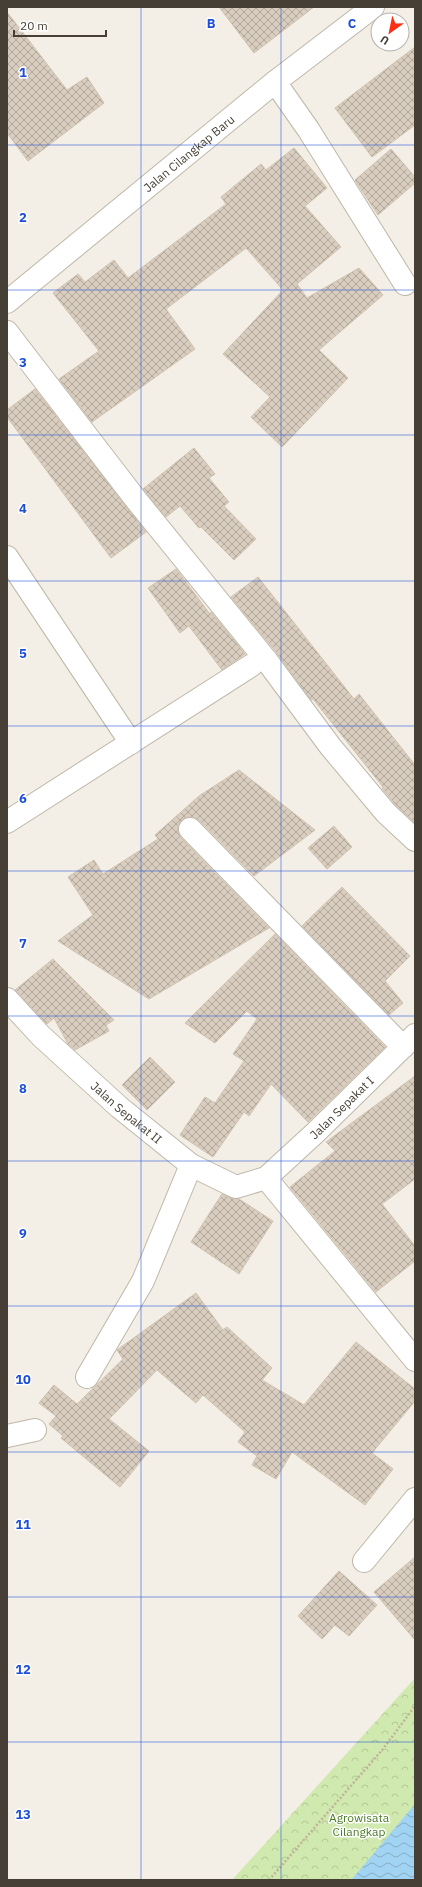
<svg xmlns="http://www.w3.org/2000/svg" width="422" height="1887" font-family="'IBM Plex Sans',sans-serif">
<defs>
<pattern id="park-crowns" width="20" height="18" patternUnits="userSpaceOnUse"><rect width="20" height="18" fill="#d0e9ae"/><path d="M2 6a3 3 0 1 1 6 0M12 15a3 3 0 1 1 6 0" fill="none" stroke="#b4c996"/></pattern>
<pattern id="water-waves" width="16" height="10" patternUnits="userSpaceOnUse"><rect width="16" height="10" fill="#a1d3f2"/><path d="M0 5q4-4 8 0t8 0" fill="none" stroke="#85adc5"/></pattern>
<pattern id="building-cross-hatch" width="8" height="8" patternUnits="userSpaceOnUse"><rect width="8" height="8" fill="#d8cdbe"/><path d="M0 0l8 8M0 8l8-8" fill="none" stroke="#b1a89b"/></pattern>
</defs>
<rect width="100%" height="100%" fill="#f3efe6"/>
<!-- park -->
<path fill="url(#park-crowns)" d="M415 1678V1880H232Z"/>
<!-- water -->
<path fill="url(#water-waves)" d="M415 1804V1880H351L358 1872Z"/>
<!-- building -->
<path fill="url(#building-cross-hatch)" stroke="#d0c2af" d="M219 7H314L254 53Z
M7 12 67 90 87 77 104 103 28 161 7 133Z
M415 47V125L372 157 335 108Z
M294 148 327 188 305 206 341 247 297 284 307 298 359 268 383 295 319 350 348 378 282 447 251 417 270 397 223 354 283 290 246 248 166 309 195 349 92 422 59 379 99 351 53 293 78 274 85 282 114 260 128 278 226 204 221 197 261 164 266 170Z
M391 149 415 177V183L378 215 355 180Z
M35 389 146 532 111 558 7 417V410Z
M194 448 215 474 209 478 229 502 224 506 256 539 234 560 201 527 199 528 180 506 166 517 143 489Z
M176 569 210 614 211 612 245 654 222 670 189 626 180 633 148 588Z
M258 577 354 699 359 694 415 765V823L395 804 382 788 383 787 313 699 311 700 277 653 231 597Z
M239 770 315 830 254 876 199 820 194 817H187L182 820 178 825V832L181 838 269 928 149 999 58 941 93 915 68 877 94 860 103 874 158 839 155 835 199 796Z
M334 826 352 847 327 869 308 848Z
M342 887 410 956 385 981 403 1003 389 1015 302 926Z
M275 934 385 1047 308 1122 271 1084 249 1116 244 1112 213 1157 180 1135 205 1097 215 1103 244 1061 233 1054 257 1019 247 1011 215 1043 185 1023Z
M53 959 114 1020 106 1025 109 1031 75 1050 68 1044 54 1018 47 1024 15 990Z
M150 1057 175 1082 147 1110 122 1085Z
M415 1076V1179L382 1204 415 1246V1261L376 1292 290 1187 335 1151 326 1142Z
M222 1194 231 1198 239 1199 273 1221 239 1274 191 1242Z
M196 1293 223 1330 227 1327 272 1368 262 1380 304 1405 356 1342 415 1389V1401L372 1453 393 1469 365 1505 292 1452 276 1479 252 1465 257 1456 238 1442 245 1432 203 1395 196 1403 157 1370 109 1419 149 1451 120 1487 61 1438 63 1436 49 1424 56 1416 39 1403 54 1385 77 1404 123 1359 117 1350Z
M415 1557V1640L374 1592Z
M339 1571 377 1605 349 1636 335 1625 322 1639 298 1616Z"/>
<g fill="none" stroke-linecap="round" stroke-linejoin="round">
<!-- minor casing -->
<g stroke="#bfb7a9" stroke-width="24">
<g id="minor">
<path d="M275 82 308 129 405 284"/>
<path id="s1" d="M7 302 275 82 373 7"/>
<path d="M7 332 137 501 267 661 330 746 386 813 415 840"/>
<path d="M7 557 131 743"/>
<path d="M7 822 252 665"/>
<path d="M190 829 403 1047"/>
<path id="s2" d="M7 999 41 1036 119 1107 191 1165 236 1187 266 1178 315 1133 415 1035"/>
<path d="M266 1178 415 1360"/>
<path d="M87 1377 143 1281 191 1165"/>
<path d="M7 1436 35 1430"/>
<path d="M364 1561 415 1499"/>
</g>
</g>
<!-- path -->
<path stroke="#c1b29a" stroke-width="2.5" stroke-dasharray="2 2" stroke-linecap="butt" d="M269 1880 383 1749 415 1706"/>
<!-- minor -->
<use href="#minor" stroke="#fff" stroke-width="22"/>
</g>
<!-- grid -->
<path fill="none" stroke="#1d4ed8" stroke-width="1" stroke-opacity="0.55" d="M141 7V1880M281 7V1880M7 145H415M7 290H415M7 435H415M7 581H415M7 726H415M7 871H415M7 1016H415M7 1161H415M7 1306H415M7 1452H415M7 1597H415M7 1742H415"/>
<g text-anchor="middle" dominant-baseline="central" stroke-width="3" stroke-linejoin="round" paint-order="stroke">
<!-- street labels -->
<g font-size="12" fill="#463f35" stroke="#fff">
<text stroke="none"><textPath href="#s1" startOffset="235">Jalan Cilangkap Baru</textPath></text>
<text stroke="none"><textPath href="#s2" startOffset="433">Jalan Sepakat I</textPath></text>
<text stroke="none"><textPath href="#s2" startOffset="165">Jalan Sepakat II</textPath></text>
</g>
<!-- park labels -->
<g font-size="12" fill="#497a27" stroke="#fff">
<text x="359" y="1817">Agrowisata<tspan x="359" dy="14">Cilangkap</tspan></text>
</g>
</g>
<g font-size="13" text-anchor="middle" font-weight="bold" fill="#1d4ed8" stroke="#fff" stroke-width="3" stroke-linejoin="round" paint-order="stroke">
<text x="211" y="28">B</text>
<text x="352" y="28">C</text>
<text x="23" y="77">1</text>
<text x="23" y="222">2</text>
<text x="23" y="367">3</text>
<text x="23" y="513">4</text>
<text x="23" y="658">5</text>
<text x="23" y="803">6</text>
<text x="23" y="948">7</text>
<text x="23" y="1093">8</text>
<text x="23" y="1238">9</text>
<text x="23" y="1384">10</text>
<text x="23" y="1529">11</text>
<text x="23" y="1674">12</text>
<text x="23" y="1819">13</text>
</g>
<!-- border -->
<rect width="422" height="1887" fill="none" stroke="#463f35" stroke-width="16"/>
<!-- north arrow -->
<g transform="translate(390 32) rotate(213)"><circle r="19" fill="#ffffff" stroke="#b5b2ae"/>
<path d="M0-3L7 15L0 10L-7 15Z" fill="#fe2f13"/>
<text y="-6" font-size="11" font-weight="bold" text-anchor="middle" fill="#463f35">U</text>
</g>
<!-- scale -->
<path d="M14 30v6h92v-6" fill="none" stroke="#463f35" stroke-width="2"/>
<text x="20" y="30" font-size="12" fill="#463f35" stroke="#ffffff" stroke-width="3" paint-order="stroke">20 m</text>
</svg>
